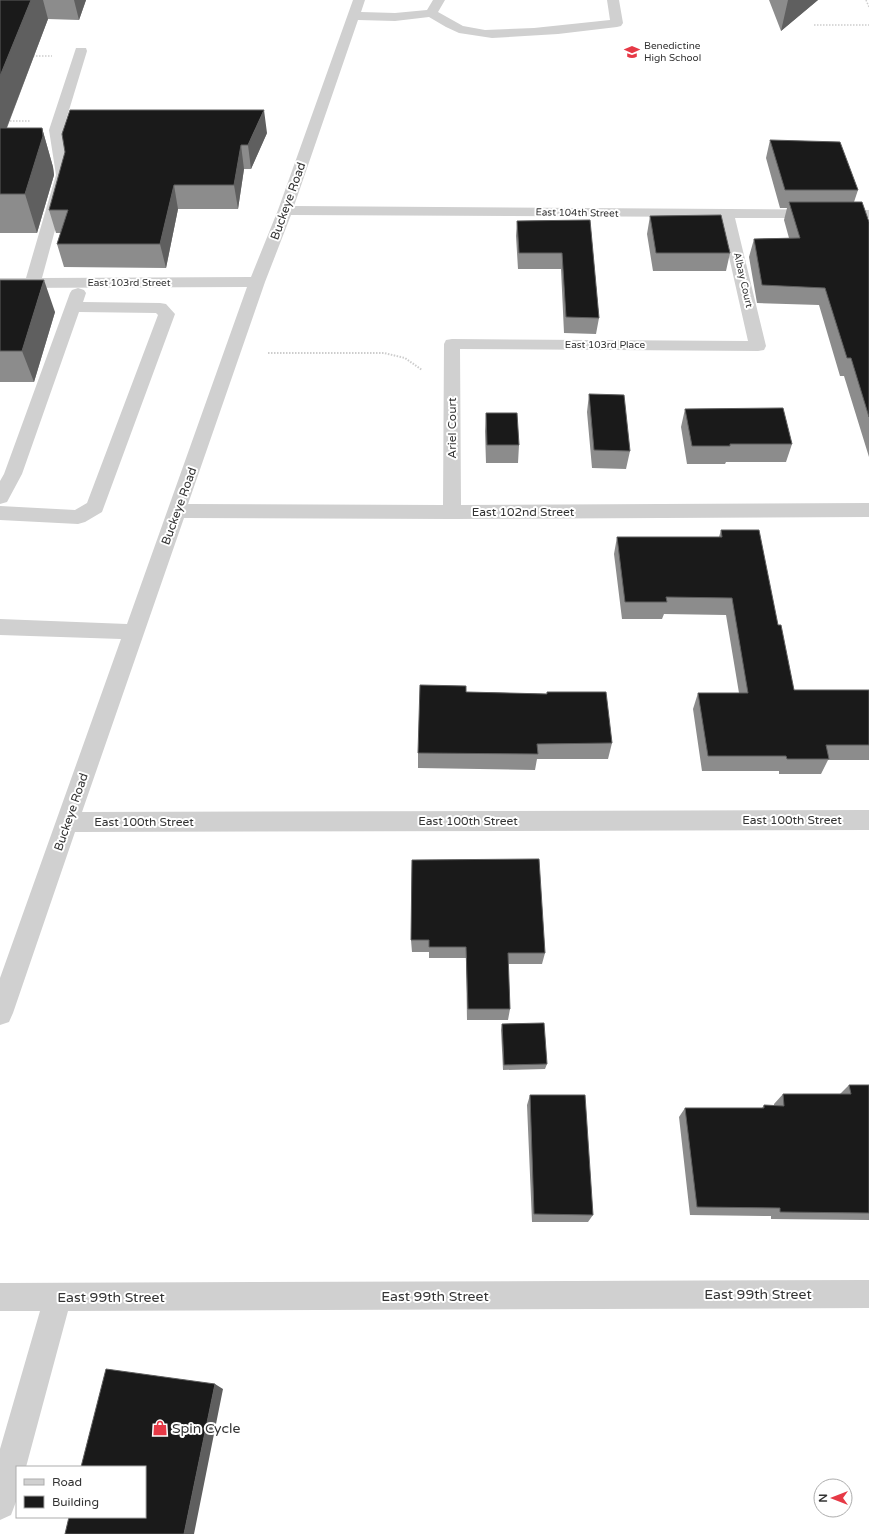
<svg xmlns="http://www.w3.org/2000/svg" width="869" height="1534" font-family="'Varela Round',sans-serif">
<rect width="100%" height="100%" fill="#fff"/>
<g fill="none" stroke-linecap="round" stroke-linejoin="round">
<!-- path-far1 -->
<path stroke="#cdcdcd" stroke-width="1.5" stroke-dasharray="1.5 1.5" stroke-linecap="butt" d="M866 0 869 7
M814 25H869
M33 56H52
M7 121H30"/>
<!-- path -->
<path stroke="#cdcdcd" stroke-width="2" stroke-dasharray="1.5 1.5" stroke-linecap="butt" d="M268 353H384L405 358 422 370"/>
<!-- minor -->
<path fill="#d0d0d0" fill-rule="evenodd" d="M353 0H365L361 12 395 13 427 10 433 0H445L438 12 463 26 485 30 534 28 610 20 607 0H619L623 23 621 26 617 27 558 34 492 38 459 33 446 27 429 17 395 21 358 20 294 206 869 210V218H735L766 346 764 350 758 351 460 349 461 505 869 503V517L452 519 184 518 82 812 869 810V830L75 832 13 1013 9 1022 0 1025V978L121 639 0 635V619L127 624 247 287 0 288V278H26L56 175 49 130 75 51 76 48H86L87 51 63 130 70 175 42 278 251 277 278 210ZM291 215 720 217 748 341 452 339 446 340 444 344 443 505 188 504 265 282Z
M78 288 84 290 86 293 83 302 160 303 166 304 175 314 102 512 85 522 78 524 0 520V506L75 510 87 503 158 315 156 313 79 312 22 474 7 502 0 504V481L4 474 70 293 72 290Z
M869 1280V1308L68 1311 26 1467H17V1499L11 1515 0 1520V1449L40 1311H0V1283Z"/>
</g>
<!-- wall -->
<path fill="#8c8c8c" d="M0 0H86L79 20 48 19 7 128H42L53 167 54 175 37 233H0Z
M769 0H818L781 31Z
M267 133 251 169H244L238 209H178L166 268 64 267 57 244 61 233H56L49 210Z
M770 140 858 190 854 202 869 222V457L844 376H840L819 305 757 303 749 257 754 239 789 238 784 220 787 208H780L766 158Z
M650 216 730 253 726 271H653L647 234Z
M590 220 599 318 596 334 564 333 561 269H518L516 236 517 221Z
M0 280 55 312 34 382H0Z
M589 394 630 451 626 469 592 468 587 412Z
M685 409 792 444 786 462H726L725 464H687L681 427Z
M486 413 519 445 518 463H486L485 431Z
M721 530 778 625 794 690H869V760H828L821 774H779V771H702L693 709 698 693H739L726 615 664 614 662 619H622L614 554 617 537H719Z
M466 692 547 694V692L612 743 608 759H537L535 770 418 768V753Z
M412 860 545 953 542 964H508L510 1009 508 1020H467L466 958H429V952H412L411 940Z
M502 1024 547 1064 545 1069 503 1070 501 1030Z
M849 1085H869V1220L771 1219V1216L690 1215 679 1117 685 1108H762L764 1105 774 1106V1104L783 1094H840Z
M530 1095 593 1215 588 1222H532L527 1105Z"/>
<!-- shaded-wall -->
<path fill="#5f5f5f" d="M31 0H43L48 19 0 145V76Z
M74 0H86L79 20Z
M788 0H818L781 31Z
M264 110 267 133 251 169 248 145Z
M42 128 53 167 54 175 37 233 25 194Z
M241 145 244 169 238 209 234 185Z
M174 185 178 209 166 268 160 244Z
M44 280 55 312 34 382 22 351Z
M215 1384 223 1389 194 1534H184Z"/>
<!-- building -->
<path fill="#1a1a1a" stroke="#5f5f5f" d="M0 0H31L0 76Z
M70 110H264L248 145H241L234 185H174L160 244H57L68 210H49L65 152 62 134Z
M0 128H42L43 136 25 194H0Z
M770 140 840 142 858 190H785Z
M789 202H862L869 222V417L851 358H847L825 288 762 285 754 239 800 238Z
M721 215 730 253H656L650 216Z
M590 220 599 318 566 317 562 253H519L517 221Z
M0 280H44L22 351H0Z
M589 394 624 395 630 451 594 450Z
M783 408 792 444H730V446H692L685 409Z
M486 413H517L519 445H487Z
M721 530H759L778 625H781L794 690H869V745H826L829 759H787L786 756H708L698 693H748L732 598 666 597 667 602H625L617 537H722Z
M420 685 466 686V692L547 694V692H606L612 743 537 744 538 754 418 753Z
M539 859 545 953H508L510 1009H468L466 947H429V940H411L412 860Z
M544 1023 547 1064 504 1065 502 1024Z
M849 1085H869V1213L780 1212V1208L697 1207 685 1108H764V1105L784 1106 783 1094H851Z
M530 1095H585L593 1215 534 1214Z
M106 1369 215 1384 184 1534H65L69 1517H145V1467H81Z"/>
<!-- icons -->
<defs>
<g id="school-bare" transform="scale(1.2)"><path d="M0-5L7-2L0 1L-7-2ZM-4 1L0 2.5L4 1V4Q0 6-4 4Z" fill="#e63946" stroke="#fff" stroke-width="2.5" paint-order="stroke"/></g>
<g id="shop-bare" transform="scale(1.2)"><path d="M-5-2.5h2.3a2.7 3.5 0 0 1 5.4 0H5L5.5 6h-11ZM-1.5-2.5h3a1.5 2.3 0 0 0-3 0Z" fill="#e63946" stroke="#fff" stroke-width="2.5" paint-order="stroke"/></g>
</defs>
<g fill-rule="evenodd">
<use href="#school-bare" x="632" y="52"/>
<use href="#shop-bare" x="160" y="1428"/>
</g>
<g text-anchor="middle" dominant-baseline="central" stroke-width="4" stroke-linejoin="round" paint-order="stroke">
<!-- far-poi labels -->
<g font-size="10" fill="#333" stroke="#fff" text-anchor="start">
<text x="644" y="46">Benedictine<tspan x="644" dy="12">High School</tspan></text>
</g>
<!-- far-street labels -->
<g font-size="10" fill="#333" stroke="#fff">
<text transform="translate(577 213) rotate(1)">East 104th Street</text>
<text transform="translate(743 280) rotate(77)">Albay Court</text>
<text x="129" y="283">East 103rd Street</text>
<text x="605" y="345">East 103rd Place</text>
</g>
<!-- street labels -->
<g font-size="12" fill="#333" stroke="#fff">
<text transform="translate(288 201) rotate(-70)">Buckeye Road</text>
<text transform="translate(452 428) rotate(-90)">Ariel Court</text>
<text transform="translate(179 506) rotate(-70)">Buckeye Road</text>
<text x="523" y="512">East 102nd Street</text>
<text transform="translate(71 812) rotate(-71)">Buckeye Road</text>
<text x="792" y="820">East 100th Street</text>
<text x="468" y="821">East 100th Street</text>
<text x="144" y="822">East 100th Street</text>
</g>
<!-- near-street labels -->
<g font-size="14" fill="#333" stroke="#fff">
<text x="758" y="1294">East 99th Street</text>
<text x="435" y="1296">East 99th Street</text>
<text x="111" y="1297">East 99th Street</text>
</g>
<!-- near-poi labels -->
<g font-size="14" fill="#333" stroke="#fff" text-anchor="start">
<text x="172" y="1428">Spin Cycle</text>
</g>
</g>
<!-- legend -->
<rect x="16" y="1466" width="130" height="52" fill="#ffffff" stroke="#adadad"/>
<rect x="24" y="1479" width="20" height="6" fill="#d0d0d0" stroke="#adadad"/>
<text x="52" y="1486" font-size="12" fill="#333333">Road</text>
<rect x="24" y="1496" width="20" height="12" fill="#1a1a1a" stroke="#adadad"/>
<text x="52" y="1506" font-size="12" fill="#333333">Building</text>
<!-- north arrow -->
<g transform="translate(833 1498) rotate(270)"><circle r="19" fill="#ffffff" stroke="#adadad"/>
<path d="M0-3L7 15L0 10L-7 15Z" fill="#e63946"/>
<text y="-6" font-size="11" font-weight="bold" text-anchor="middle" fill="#333333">N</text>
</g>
</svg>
